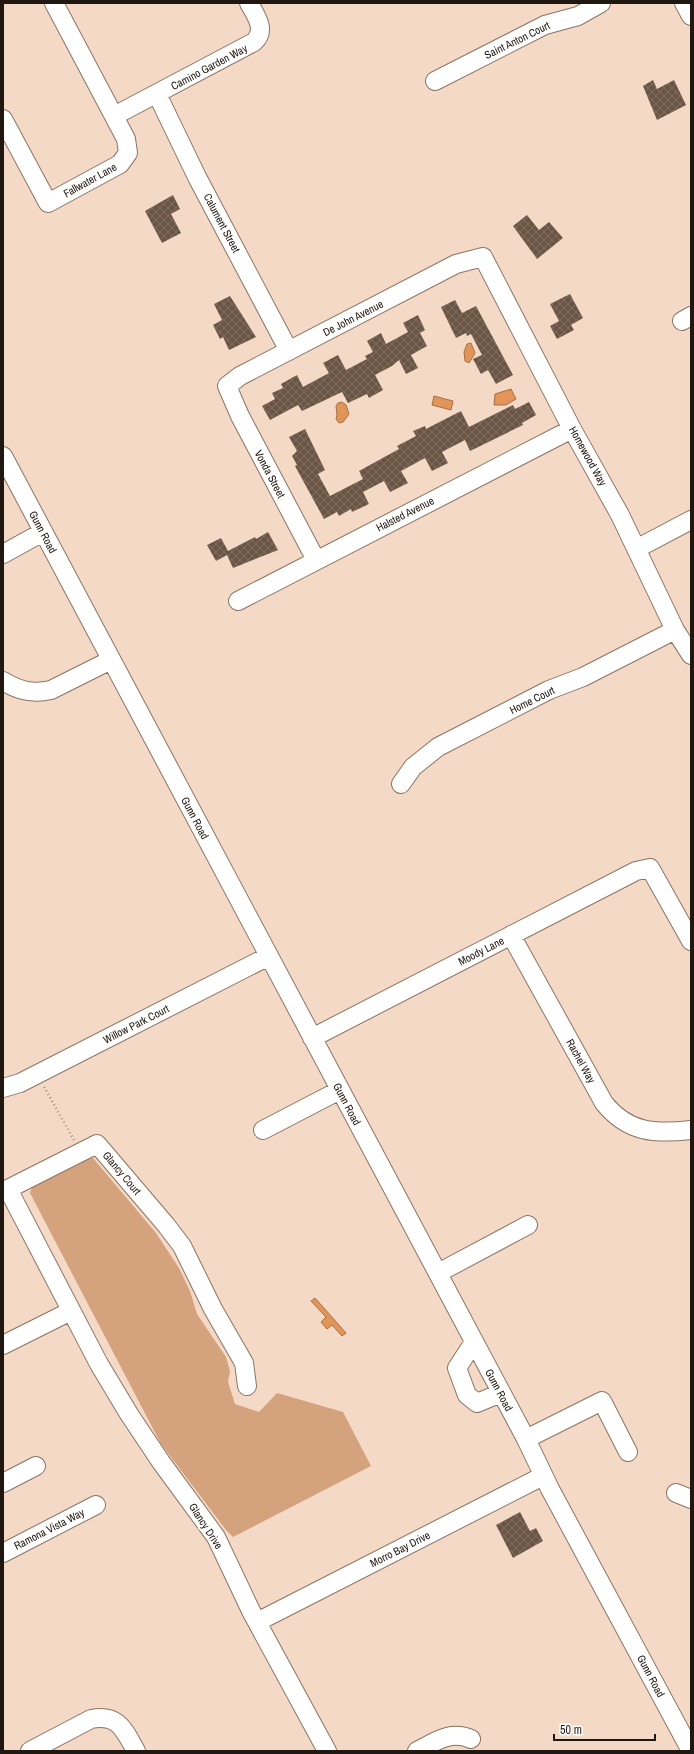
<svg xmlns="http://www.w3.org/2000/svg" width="694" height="1754" font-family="'Archivo Narrow',sans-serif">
<defs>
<pattern id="building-cross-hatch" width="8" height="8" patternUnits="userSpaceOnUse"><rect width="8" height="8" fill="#6b5544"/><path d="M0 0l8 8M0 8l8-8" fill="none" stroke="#7f6e61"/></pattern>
</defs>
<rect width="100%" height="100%" fill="#f4dac6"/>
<!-- green -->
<path fill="#d4a37e" d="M93 1158 156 1233 179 1268 190 1291 197 1314 226 1357 230 1371 228 1382 235 1404 259 1412 277 1393 343 1412 371 1466 233 1537 226 1530 161 1444 30 1193 32 1187 76 1161Z"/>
<!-- water -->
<path fill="#e29558" stroke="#a86f42" d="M471 343 475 353 469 363 465 361 464 352 467 344Z
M511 389 516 399 506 405H494L495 394Z
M434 396 453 401 451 410 432 405Z
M342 402 346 405 349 414 343 422 339 423 336 419 337 415 336 406 338 403Z
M315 1298 346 1333 342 1336 332 1325 327 1329 321 1322 326 1317 311 1301Z"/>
<!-- building -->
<path fill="url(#building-cross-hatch)" d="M653 80 657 89 674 80 686 105 657 120 643 86Z
M173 195 180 209 171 214 181 233 162 243 145 211Z
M527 215 539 230 549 222 563 238 537 259 513 226Z
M570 294 583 318 571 325 574 330 557 339 550 326 559 321 550 304Z
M230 296 256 337 229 350 223 337 220 339 213 325 222 320 214 304Z
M455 300 462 313 476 306 513 375 496 384 488 370 481 374 473 359 482 355 471 334 467 336 466 333 456 338 441 307Z
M418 315 425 330 420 333 427 346 411 355 418 368 406 374 399 360 392 366 375 375 383 390 369 398 367 394 348 403 342 392 302 411 298 405 270 420 262 406 275 399 272 393 283 388 281 384 297 375 303 387 329 373 323 363 338 355 346 370 367 359 365 356 373 352 367 341 381 333 386 344 408 332 403 323Z
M529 402 536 415 522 423 523 425 470 451 465 440 442 452 448 463 432 471 425 458 401 471 408 483 390 492 384 481 363 492 369 504 352 512 351 509 339 516 337 512 324 519 295 466 297 465 292 456 297 451 289 437 305 429 325 470 318 474 330 496 363 479 359 471 399 449 397 446 416 436 413 431 425 426 426 429 461 411 469 427 513 405 515 409Z
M268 532 278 550 233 568 227 555 216 561 207 545 221 538 228 551 255 537 256 539Z
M520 1512 530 1531 536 1528 543 1541 513 1558 496 1525Z"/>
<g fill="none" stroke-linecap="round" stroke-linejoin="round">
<!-- minor casing -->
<g stroke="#8b7362" stroke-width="20">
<path id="minor" d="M684 3 691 16
M435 81 545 25 578 16 601 3
M157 94 197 177 289 351
M114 116 254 42C267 30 256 16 249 3
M3 119 48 203 120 164 128 153 126 139 54 3
M682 321 691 316
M3 456 526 1439 550 1489 691 1751
M636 549 691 520
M3 554 43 532
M316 560 240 416 227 386 240 376 456 264 483 257 572 429 620 515 675 630 691 655
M238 601 572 429
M3 681C19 691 33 694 51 690L111 660
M401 784 413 767 438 747 549 690 583 677 675 630
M511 935 604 1103C628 1133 655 1134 691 1130
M312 1038 636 871 650 868 691 941
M3 1088 20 1083 269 956
M263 1130 340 1090
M438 1273 528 1225
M474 1342 457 1368 467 1395 477 1403 501 1393
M3 1345 71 1311
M247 1386 244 1363 213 1309 182 1246 166 1225 97 1144 8 1189 99 1364 129 1414 161 1462 216 1537 251 1611 327 1751
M526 1439 602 1401 628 1452
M3 1483 36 1466
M676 1493 691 1499
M3 1553 96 1505
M257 1622 543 1476
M30 1751 91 1719C119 1714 124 1730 136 1751
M417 1751C435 1742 450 1730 471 1739"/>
</g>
<!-- path -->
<path stroke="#a59182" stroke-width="2.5" stroke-dasharray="1 3" stroke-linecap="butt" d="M44 1087 74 1140"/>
<!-- minor -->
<use href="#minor" stroke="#fff" stroke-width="18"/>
</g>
<g text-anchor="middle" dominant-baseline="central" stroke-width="4" stroke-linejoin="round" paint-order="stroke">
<!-- street labels -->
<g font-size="11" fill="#201710" stroke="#fff">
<text transform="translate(517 40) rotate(-26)">Saint Anton Court</text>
<text transform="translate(209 67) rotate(-28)">Camino Garden Way</text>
<text transform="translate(90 180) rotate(-29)">Fallwater Lane</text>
<text transform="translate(222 223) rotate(62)">Calument Street</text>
<text transform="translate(353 318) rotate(-27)">De John Avenue</text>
<text transform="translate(588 456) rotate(61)">Homewood Way</text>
<text transform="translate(270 474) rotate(62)">Vonda Street</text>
<text transform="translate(405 514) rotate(-27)">Halsted Avenue</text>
<text transform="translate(43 532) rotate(62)">Gunn Road</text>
<text transform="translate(532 700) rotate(-26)">Home Court</text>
<text transform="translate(195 818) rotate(62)">Gunn Road</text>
<text transform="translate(481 951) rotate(-27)">Moody Lane</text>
<text transform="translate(136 1024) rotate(-27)">Willow Park Court</text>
<text transform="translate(581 1061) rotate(61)">Rachel Way</text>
<text transform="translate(347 1104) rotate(62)">Gunn Road</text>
<text transform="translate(122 1173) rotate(50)">Glancy Court</text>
<text transform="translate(499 1390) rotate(62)">Gunn Road</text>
<text transform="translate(206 1526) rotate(57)">Glancy Drive</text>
<text transform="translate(49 1529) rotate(-27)">Ramona Vista Way</text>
<text transform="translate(400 1549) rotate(-27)">Morro Bay Drive</text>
<text transform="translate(651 1676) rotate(62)">Gunn Road</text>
</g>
</g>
<!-- border -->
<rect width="694" height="1754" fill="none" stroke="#201710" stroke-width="8"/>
<!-- scale -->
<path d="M554 1734v6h101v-6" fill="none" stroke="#201710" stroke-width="2"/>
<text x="560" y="1734" font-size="12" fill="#201710" stroke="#ffffff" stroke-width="3" paint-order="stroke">50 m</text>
</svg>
